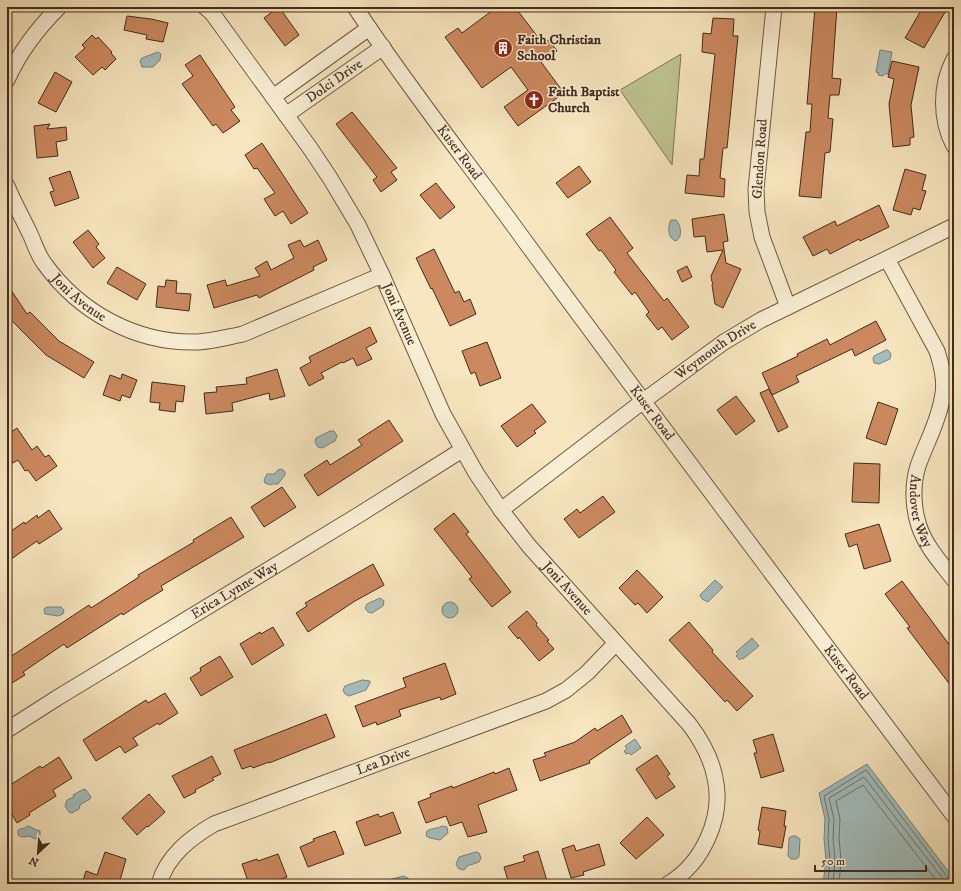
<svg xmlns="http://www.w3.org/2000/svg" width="961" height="891" font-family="'IM FELL DW Pica',serif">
<rect width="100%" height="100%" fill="#f7e6bf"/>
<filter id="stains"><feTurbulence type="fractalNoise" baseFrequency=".005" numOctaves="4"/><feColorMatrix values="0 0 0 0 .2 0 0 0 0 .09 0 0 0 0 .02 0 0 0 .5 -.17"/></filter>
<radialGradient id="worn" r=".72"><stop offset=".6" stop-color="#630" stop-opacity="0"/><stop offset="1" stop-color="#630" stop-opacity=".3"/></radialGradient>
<!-- green -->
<path fill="#bec491" stroke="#807856" d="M681 54 672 165 620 90Z"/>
<!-- water -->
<path fill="#a2bdbd" stroke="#7c837c" d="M880 50 892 52 888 74H884L883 76 878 75 879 73 876 72Z
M158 52 161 54 160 60 153 67H142L140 61 142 58Z
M671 220H676C681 225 683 237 676 241 668 239 667 227 671 220Z
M886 350H888L891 354 890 359 879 364 874 363 873 358 874 356Z
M330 431H334L337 436 335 441 322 448 318 447 315 442 316 438Z
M282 469 285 472V475L278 484H272L271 485 265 483 264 480 267 474H274L278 470Z
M715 580 723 587 708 602 702 599 700 595Z
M380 598 384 601 383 606 372 613 368 612 365 608 367 604Z
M442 610a8 8 0 1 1 16 0a8 8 0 1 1-16 0Z
M47 607H61L64 610 63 614 58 616 45 614 44 609Z
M752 638 759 646 743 659 742 658 740 660 736 656 738 654 736 652Z
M362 680 370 681V683L366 690 349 696 345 694 343 690 345 686Z
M635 739 641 748 631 755 629 753 626 754 624 751 627 749 625 746Z
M867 764 954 879V884H823L826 860 824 838 825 819 819 793Z
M84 789 86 790 91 797 90 799 80 805 79 809 72 813 69 812 65 806 67 800 74 797 73 795Z
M27 826 31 827 34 829 40 831V836L36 839 29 836 22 837 18 835V830L20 829 25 828Z
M442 826 447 827 448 833 440 840 430 838 426 836 427 831C431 828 437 829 442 826Z
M792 836H796L800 839 799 857 796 859H791L788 856 789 838Z
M476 852 479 853 481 858 479 862 467 866 465 869 462 870 458 868 456 864 459 857Z
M403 876 408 878 410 884H383L385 881Z"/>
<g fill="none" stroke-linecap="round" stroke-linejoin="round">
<!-- shore -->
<path stroke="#72746c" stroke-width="1" d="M828 884 830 860 828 838 829 819 824 796 866 770 949 879 954 881
M833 884 835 860 833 838 834 819 829 798 864 777 947 884
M839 884 841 860 839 838 840 819 836 801 863 785 939 884"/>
</g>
<!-- building -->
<path fill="#cc895f" stroke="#432b1b" d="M279 7 299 35 285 46 264 18Z
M497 7H515L543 44 549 40 557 51 541 62 564 93 518 126 504 107 528 90 511 67 482 88 445 37 458 28 462 33Z
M815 7H837L832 78 841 79 839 95H830L828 118 833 119 830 152 825 153 821 198 799 196 806 132H810L812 104H807Z
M923 7H948L924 48 905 38Z
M127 16 151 19 168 23 163 42 146 39 147 35 124 30Z
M713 18 734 19 733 36H738L727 148H723L720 178 725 179 724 197 685 193 687 175 699 176 700 159H704L715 54 702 52 703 33 711 34Z
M92 35 96 39 98 37 112 52 111 53 116 59 105 70 102 67 93 75 75 57 85 48 82 45Z
M200 55 235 107 231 110 240 121 223 133 216 124 213 126 182 84 193 76 185 65Z
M892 61 919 67 911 105 914 137 910 138V145L893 147 889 104 894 79 888 77Z
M55 72 72 82 56 112 38 103Z
M352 112 397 168 391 172 397 180 381 192 373 180 377 177 336 124Z
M50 124 47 129 66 127 67 140 56 142 58 156 37 158 34 126Z
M262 143 308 213 291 224 283 211 275 216 264 199 275 193 257 168 254 169 245 155Z
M579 166 591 182 568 198 556 183Z
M905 169 926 175 922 190 926 191 920 210 913 208 911 215 893 210Z
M70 171 79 198 55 206 50 192 54 191 49 178Z
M436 183 455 207 440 219 420 195Z
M879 205 889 227 860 241 859 239 830 254 827 249 813 256 803 237 835 221 837 226Z
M724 214 728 241 723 242 726 263 741 269 723 308 715 304 712 285 713 283 712 282 711 276 723 250 707 252 705 236 694 237 692 219Z
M610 217 633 248 627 253 664 301 667 298 689 327 672 340 662 327 658 330 646 315 649 312 635 292 632 295 614 272 616 270 601 250 599 251 586 234Z
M88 230 99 244 96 247 105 258 93 268 73 242Z
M300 240 304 247 318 240 327 260 313 267 314 270 259 298 257 295 214 308 207 285 225 280 227 286 260 276 255 268 267 261 271 270 294 258 288 245Z
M434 249 455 293 459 291 464 302 470 299 476 314 450 326 432 288 431 289 416 258Z
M687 266 692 277 682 282 677 271Z
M117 267 146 284 137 300 107 283Z
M166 280 177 281 176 293 191 294 189 311 156 307 158 286 165 287Z
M7 284 27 314 30 312 59 341 94 362 84 378 46 355 7 316Z
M876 321 886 340 855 356 852 349 796 376 799 382 772 395 762 373 798 356 797 354 827 339 830 345Z
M370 327 377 342 366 348 372 359 357 366 353 358 343 363 342 362 321 373 324 378 309 386 300 368 311 362 309 357Z
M487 342 501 378 480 386 475 372 471 374 462 351Z
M277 369 285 396 270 400 269 393 232 403 233 411 206 414 204 393 217 392 216 387 247 384 246 378Z
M122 374 137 380 130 398 122 395 120 401 103 395 110 375 121 379Z
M152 382 185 386 183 402 176 401 175 412 159 410 160 403 150 402Z
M769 389 788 427 778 432 760 393Z
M736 396 755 421 736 435 717 410Z
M878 402 898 409 886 445 866 438Z
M532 404 546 422 534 431 536 433 517 447 501 426Z
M389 420 403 441 318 496 304 475 327 460 330 465 362 445 358 440Z
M17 428 32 450 37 446 45 457 49 455 57 466 36 481 28 470 25 471 18 460 13 463 7 454V435Z
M854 463 880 464 879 503 852 502Z
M282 487 296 507 264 527 251 507Z
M603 496 615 512 579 538 564 519 577 509 580 513Z
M49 510 62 529 39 544 37 541 7 562V534L24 522 25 524 37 515 38 518Z
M454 513 469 532 466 534 511 592 492 607 469 579 472 577 434 529Z
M231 517 244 537 161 586 163 590 135 607 123 615 122 613 67 648 64 644 23 672 25 675 7 686V659L89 605 91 608 139 577 138 575 194 542 193 540Z
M879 524 891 561 864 569 857 544 849 547 845 534Z
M373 564 384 585 355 601 308 632 296 613 307 606 305 603Z
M637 570 663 597 647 613 638 603 635 605 619 588Z
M902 581 954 651V690L907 628 910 627 885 594Z
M527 611 537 623 536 625 549 640 547 641 554 649 539 661 519 637 518 639 508 627Z
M689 622 713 650 712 652 753 696 737 711 727 700 725 702 669 640Z
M273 627 284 645 252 665 240 644 260 632 261 634Z
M220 656 233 677 201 696 190 678 201 671 200 668Z
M445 663 456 694 441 700 440 697 399 710 401 716 377 725 376 722 363 727 355 706 406 687 403 678Z
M165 693 178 713 159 725 158 723 133 738 138 745 125 753 120 746 96 761 83 740 146 700 148 703Z
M326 714 335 737 269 763V762L253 768 251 766 242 769 234 750Z
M622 715 632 732 589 761 590 763 540 781 533 760 546 756 544 753 575 742 595 728 597 731Z
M773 734 784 771 761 778 754 753H757L753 740Z
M657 755 670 774 667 776 675 787 656 799 636 769Z
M212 756 221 774 212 778 214 780 195 790 196 792 184 798 172 776Z
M59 757 72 778 53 790 56 796 29 813 30 815 17 823 11 813 7 816V787L40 766 42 768Z
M509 768 517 790 478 805 487 832 468 837 462 822 450 826 446 816 426 823 418 802 431 797 430 794 452 786 453 788 494 772 495 774Z
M149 794 165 812 148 827 147 826 137 835 122 818Z
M762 807 786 811 784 826H786L782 848 758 844 760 831 758 830Z
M393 812 401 833 365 846 356 822 378 814 380 817Z
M647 817 664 835 636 859 620 843Z
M335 831 344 854 308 867 300 847 314 841 313 839Z
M599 844 605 865 583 872 584 875 571 878 562 849 574 845 576 851Z
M538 851 548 884H509L504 867 525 861 523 856Z
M105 852 126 859 119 884H82L86 871 97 875Z
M278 854 287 877 268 884H249L242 864 257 859 258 861Z"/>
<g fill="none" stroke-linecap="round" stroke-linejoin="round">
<!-- minor casing -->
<g stroke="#705a44" stroke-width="17">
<g id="minor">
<path id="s1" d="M205 7 212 13 310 148 330 178 358 225 382 275 443 414 476 473 501 510 529 546 689 724C702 741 711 757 715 778 724 818 702 864 668 884"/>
<path id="s2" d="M355 7C409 89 470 165 527 244 668 436 811 626 954 816"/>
<path d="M774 7 756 189 757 212 762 237 788 307"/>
<path d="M954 59C940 85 940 120 954 146"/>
<path d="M7 80C19 53 38 28 59 7"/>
<path d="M273 97 369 28"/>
<path id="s3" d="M286 115 383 47"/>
<path id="s4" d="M7 186C14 203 23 219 31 236 35 245 38 255 44 263 79 312 136 344 198 342 213 341 228 337 243 334L382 275"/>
<path id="s5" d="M887 259 937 351C942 367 946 383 942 399 938 423 926 443 918 466 912 485 913 508 919 526 926 547 942 564 954 580"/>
<path id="s6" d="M501 510 642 402 724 342 761 320 954 226"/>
<path id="s7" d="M7 730 57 698 357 516 462 450"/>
<path id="s8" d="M159 884C167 856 190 838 214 824L546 701 566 690 587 673 616 643"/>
</g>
</g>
<!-- minor -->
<use href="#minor" stroke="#faefd5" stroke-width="15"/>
</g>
<!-- icons -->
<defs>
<g id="building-disc" transform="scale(1)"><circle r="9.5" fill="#8f2418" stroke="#faefd5"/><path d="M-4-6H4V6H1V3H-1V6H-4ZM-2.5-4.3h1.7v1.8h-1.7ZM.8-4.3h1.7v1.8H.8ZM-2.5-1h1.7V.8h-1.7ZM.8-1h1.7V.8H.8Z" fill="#fff"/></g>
<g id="church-disc" transform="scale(1)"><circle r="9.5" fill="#8f2418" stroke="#faefd5"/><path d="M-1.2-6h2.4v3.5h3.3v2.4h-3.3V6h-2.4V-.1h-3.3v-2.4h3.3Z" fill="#fff"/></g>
</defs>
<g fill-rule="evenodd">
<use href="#building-disc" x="503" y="48"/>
<use href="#church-disc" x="534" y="100"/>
</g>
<g text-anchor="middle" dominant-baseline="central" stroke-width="3" stroke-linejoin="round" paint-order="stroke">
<!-- poi labels -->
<g font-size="14" font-weight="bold" fill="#432b1b" stroke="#faefd5" text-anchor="start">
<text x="517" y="40">Faith Christian<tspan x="517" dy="16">School</tspan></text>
<text x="548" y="92">Faith Baptist<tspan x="548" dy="16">Church</tspan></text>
</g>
<!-- street labels -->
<g font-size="14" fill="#432b1b" stroke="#faefd5">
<text stroke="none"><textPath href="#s3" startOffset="59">Dolci Drive</textPath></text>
<text stroke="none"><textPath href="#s2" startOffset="179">Kuser Road</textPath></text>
<text transform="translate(760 159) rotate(-86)">Glendon Road</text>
<text stroke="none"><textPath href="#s4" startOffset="135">Joni Avenue</textPath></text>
<text stroke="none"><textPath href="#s1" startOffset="365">Joni Avenue</textPath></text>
<text stroke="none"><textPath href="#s6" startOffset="268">Weymouth Drive</textPath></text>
<text stroke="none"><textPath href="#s2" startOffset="503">Kuser Road</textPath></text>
<text stroke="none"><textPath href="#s5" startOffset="271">Andover Way</textPath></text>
<text stroke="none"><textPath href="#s1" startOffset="689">Joni Avenue</textPath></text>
<text stroke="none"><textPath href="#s7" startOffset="267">Erica Lynne Way</textPath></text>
<text stroke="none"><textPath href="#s2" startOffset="827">Kuser Road</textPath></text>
<text stroke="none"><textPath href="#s8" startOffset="264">Lea Drive</textPath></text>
</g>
</g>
<!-- margin -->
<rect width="961" height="891" fill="none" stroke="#f7e6bf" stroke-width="24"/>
<rect x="8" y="8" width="945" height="875" fill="none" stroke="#432b1b" stroke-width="2"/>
<rect x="12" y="12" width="937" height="867" fill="none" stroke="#432b1b"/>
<!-- north arrow -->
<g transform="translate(38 853) rotate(206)" stroke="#faefd5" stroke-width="3" paint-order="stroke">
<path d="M0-3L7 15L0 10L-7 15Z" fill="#432b1b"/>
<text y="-6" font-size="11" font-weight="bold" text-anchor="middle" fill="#432b1b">N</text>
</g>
<!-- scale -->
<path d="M815 865v6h111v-6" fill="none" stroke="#432b1b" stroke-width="2"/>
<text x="821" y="865" font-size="12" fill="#432b1b" stroke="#faefd5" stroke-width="3" paint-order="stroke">50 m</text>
<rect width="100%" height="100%" filter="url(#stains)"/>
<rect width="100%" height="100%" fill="url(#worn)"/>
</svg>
